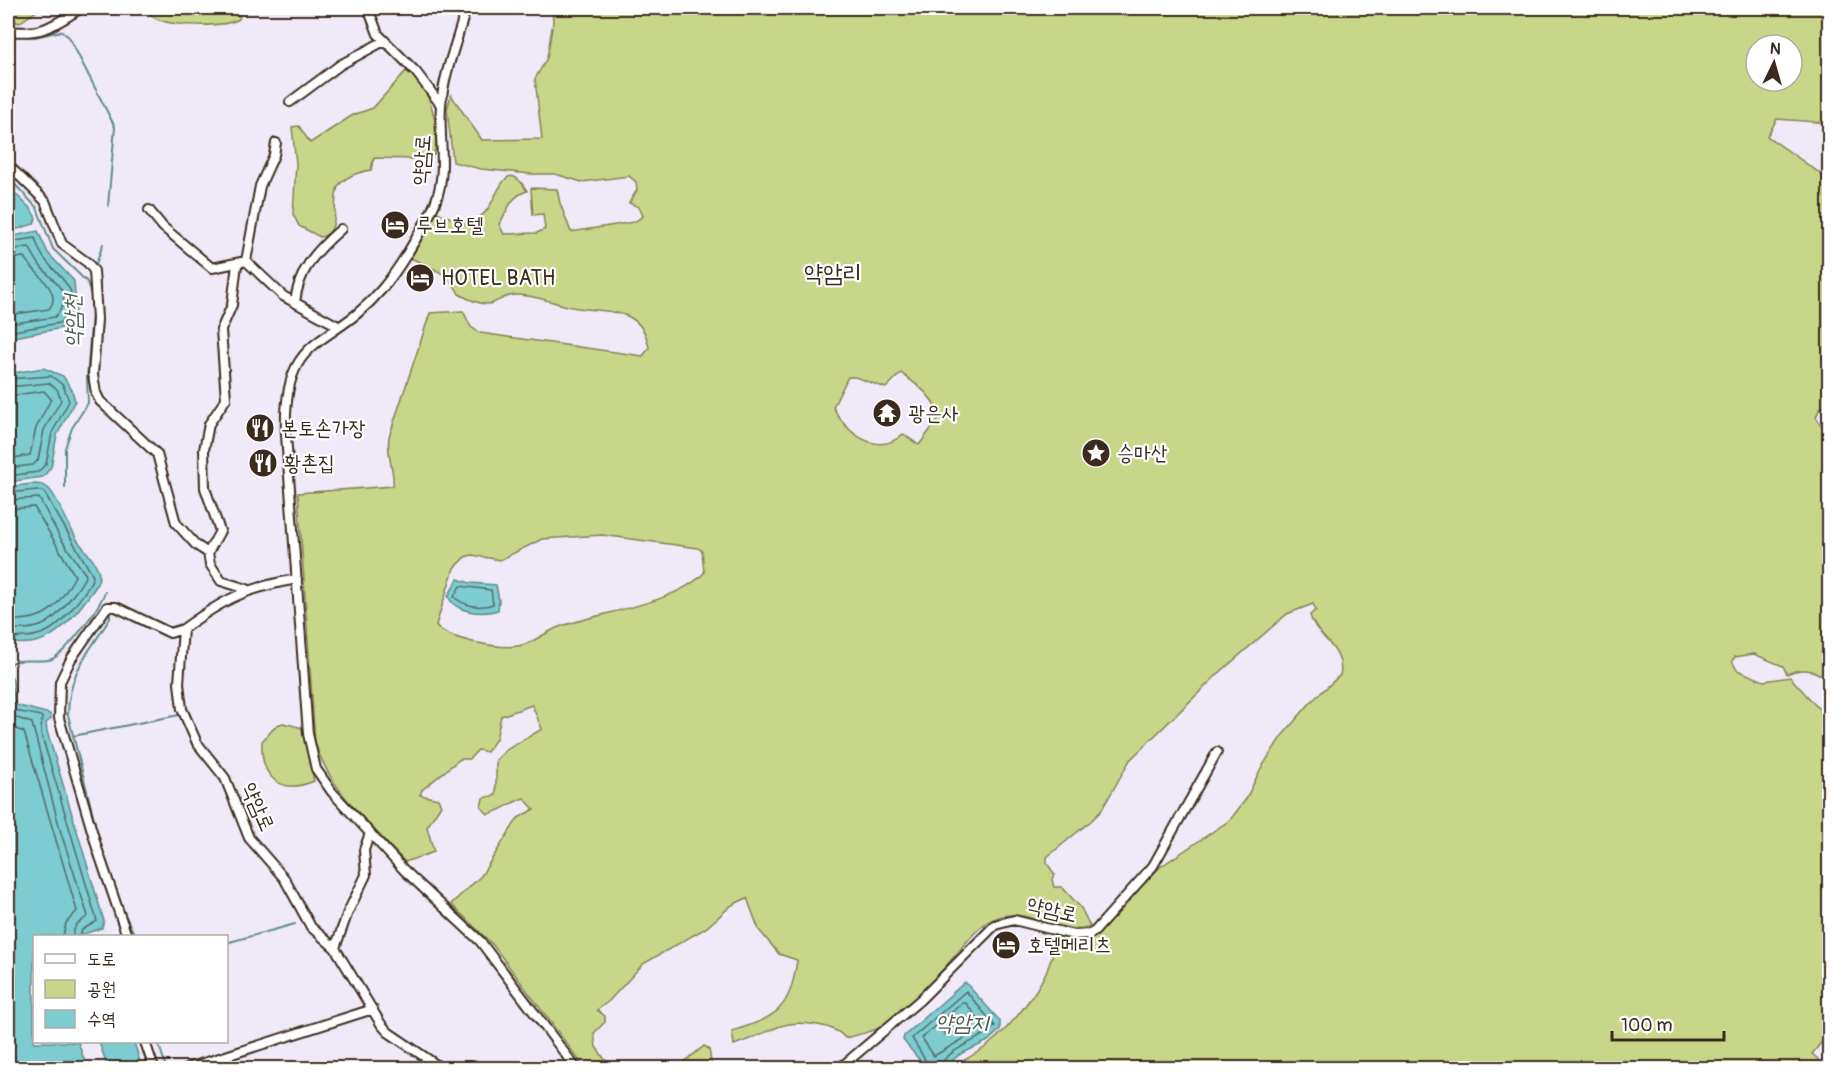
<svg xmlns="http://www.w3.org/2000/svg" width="1837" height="1076" font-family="Pangolin,'Poor Story',sans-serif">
<rect width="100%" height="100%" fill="#f0eaf8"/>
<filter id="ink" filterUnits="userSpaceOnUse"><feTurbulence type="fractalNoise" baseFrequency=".0167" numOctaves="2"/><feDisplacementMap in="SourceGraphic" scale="12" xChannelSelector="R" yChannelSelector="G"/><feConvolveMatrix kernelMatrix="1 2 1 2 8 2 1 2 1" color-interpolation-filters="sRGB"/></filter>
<g filter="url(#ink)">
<!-- green -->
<path fill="#c8d689" stroke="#828054" stroke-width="1.5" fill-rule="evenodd" d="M8 8H41L19 23 8 19Z
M144 8H227L231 14 240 16 239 19C223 28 176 26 159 20 153 18 148 13 144 8Z
M552 8H1829V123L1777 119 1767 136 1821 174 1829 190V405L1820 408 1816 417 1829 437V672L1819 674C1808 668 1798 669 1787 674L1783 666 1754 654 1735 657 1732 661 1737 670 1764 681 1790 677 1829 720 1830 1032 1812 1054 1818 1059 1817 1068H951C962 1061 976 1054 987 1046 1015 1023 1057 973 1054 936L1091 939 1160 867 1230 820 1246 799 1260 770 1281 737 1311 702 1340 675C1346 649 1315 636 1310 615L1316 610 1313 604 1287 614 1218 674 1130 760 1101 811 1092 820 1047 857V863L1055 875 1052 880 1054 887H1062L1081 908 1090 926C1058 938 1027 905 996 918 978 925 965 944 953 958 933 981 909 1008 884 1025 874 1032 856 1035 845 1038 833 1023 795 1020 778 1027 763 1033 749 1040 734 1045L732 1031C779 1017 790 1008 797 960L779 954 759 930 747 898 732 905 706 928 643 964 609 1001 597 1010 605 1016V1022L594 1033 596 1047 611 1068H585L492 944 451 904 481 876 518 818 534 809 524 798C512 802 499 812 488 814L481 807 483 798 496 795V760L506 750 542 729 532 705 501 716 496 739 487 752 478 750 469 759H460L422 790 420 795 438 799 441 805 427 827 434 852 405 862C372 826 328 789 315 742L298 493 393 486C395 468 386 459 389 437L430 313 463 311 471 327 480 333 643 356 649 348C642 304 605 314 572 307 555 304 536 295 518 295 507 295 502 299 493 303 483 307 468 299 459 294 449 272 431 268 411 258L437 212 468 225C474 221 482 217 487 210 499 194 506 155 527 191 509 197 509 210 499 224L504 234 537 233 545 229 543 214 533 215 531 188 557 189 560 203 571 232 634 222 643 216 639 207 629 203 637 190 636 182 629 176 582 182 555 174H531L481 169 453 162 447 109 451 95 482 140 542 139 535 79 547 58 553 22ZM1756 45H1792V81H1756ZM901 373C918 386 935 396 939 418L919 445 903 434C877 458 845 432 833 407L848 377H855L886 388ZM602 535 698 548 702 551 704 573C675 604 600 612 559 627 545 632 533 644 518 646 501 649 446 640 436 625L454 568 465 557 472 555 500 560 542 539Z
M406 71C432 87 440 127 434 155L413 159 374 158 371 170C360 172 344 176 338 187 332 201 341 235 320 237L299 226 293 214 296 164 292 127 299 126 310 143 353 115 373 108Z
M283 723 303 728 314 781C279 796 260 776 262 741L277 725Z
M704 1046 709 1049 712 1068H677Z"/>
<!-- water -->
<path fill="#7bccd1" stroke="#618b89" stroke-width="1.5" d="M8 187 31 209 36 218 34 224 8 232Z
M38 231 48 253 74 281 76 310 62 328 8 338V237Z
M43 368 63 376 72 390 75 401 57 435 51 467 43 477 8 482V374Z
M32 484C39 484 44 484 49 489 57 497 70 529 78 541 85 551 99 564 99 576 99 585 91 593 86 600 66 627 45 650 8 642V487Z
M458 579 470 583 496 585 499 600 498 610C482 615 455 613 448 596Z
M8 670C19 689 10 689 16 705L50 714 51 719 46 723 47 731 104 921 102 928 78 936H34V1042H78L87 1068H8Z
M965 982 1000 1021V1030L988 1041 959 1055 943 1068H926L903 1040 904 1036Z
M99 1042H134L142 1068H108Z"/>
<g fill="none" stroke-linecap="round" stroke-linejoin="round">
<!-- shore -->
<path stroke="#556b66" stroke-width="1.5" d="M8 242 35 238C38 247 41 256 48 263 65 282 87 299 59 323L8 332
M8 250 29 247C33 254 37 262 42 268 57 285 75 294 55 317L8 324
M8 259 24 257C34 274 64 291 49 309L8 315
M8 379 51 376 63 385 69 401 52 433 46 464 38 472 8 476
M8 387 49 383 57 389 61 400 44 430 38 460 33 465 8 468
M8 396 44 391 51 399 36 428 30 455 8 459
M8 493 37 490 44 492 93 576C91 585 84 593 79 600 57 629 44 640 8 637
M8 500 39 498 61 539 86 575C82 584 76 591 70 599 51 625 40 631 8 629
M8 509 34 507 75 576C57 609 45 622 8 620
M460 586 491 590 493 604C480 609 464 606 454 597Z
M8 697C11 718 28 710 42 717L41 733 97 921 82 930 80 936
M8 715 32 723 61 833 88 916 76 925 72 936
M8 726 24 732 77 911 66 923 63 936
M962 1003H966L984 1027 934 1056 922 1038Z
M961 1016 969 1022V1025L944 1035V1031Z
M930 1068 912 1038 966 991 995 1026C982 1040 942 1051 940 1068"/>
<!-- stream -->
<path stroke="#618b89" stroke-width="2" d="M8 25V27
M13 35 35 37 61 31 69 37 115 127 108 206
M8 177 37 208 53 249 87 282 91 295 92 313 87 379 88 403 72 428 65 448V488
M96 264 103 244
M8 667C15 655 39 664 52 659 67 652 99 608 105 592
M64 714H68C69 670 89 653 110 618V609
M68 715 95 823
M73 736 179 715
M121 906 135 936
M226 943 295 924
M158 1042 166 1067"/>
<!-- minor casing -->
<g stroke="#3b2a1e" stroke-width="12">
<path id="minor" d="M368 8 378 34 416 72 441 105
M466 8C458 39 444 72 441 105 438 142 450 176 431 212 417 237 401 267 382 289 330 351 282 330 286 435L308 734 316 769 332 792 404 870 480 941 576 1068
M8 31C43 35 53 26 81 8
M290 102 340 65 384 41
M8 165 45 201 62 244 88 263 94 271 97 319 93 375 96 393 100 401 157 454 176 523 196 545 208 553 210 564 221 581 247 589
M149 210 163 227 212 268 246 261 283 296 338 326
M246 261 260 186 274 155 276 143
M295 303C298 270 317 250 341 229
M208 553 220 531 205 488 204 450 209 424 226 399 221 330 232 305 237 264
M297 579C246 588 224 599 183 629L179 683 182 709 197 743 225 778 249 838 284 878 311 927 335 948 381 1024 388 1032 441 1068
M127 936 97 848 59 718 60 682 71 659 107 607H116L170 633 183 629
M335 948 348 912 366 875 364 850 370 833
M145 1042 154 1068
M188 1068 373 1009
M840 1068 920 1000 995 925 1014 920 1074 935 1090 934 1095 931 1153 866 1217 752"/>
</g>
<!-- minor -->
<use href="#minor" stroke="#fff" stroke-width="8"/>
</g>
</g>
<!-- icons -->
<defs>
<g id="hotel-disc" transform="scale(1.5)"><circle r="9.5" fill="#3b2a1e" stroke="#fff"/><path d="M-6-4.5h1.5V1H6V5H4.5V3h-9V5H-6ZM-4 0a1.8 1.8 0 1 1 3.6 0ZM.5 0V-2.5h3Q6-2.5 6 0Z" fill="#fff"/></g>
<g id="temple-disc" transform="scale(1.5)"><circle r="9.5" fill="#3b2a1e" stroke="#fff"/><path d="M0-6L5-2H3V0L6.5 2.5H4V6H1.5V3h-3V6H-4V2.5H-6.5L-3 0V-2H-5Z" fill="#fff"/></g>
<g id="restaurant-disc" transform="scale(1.5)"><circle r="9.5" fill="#3b2a1e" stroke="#fff"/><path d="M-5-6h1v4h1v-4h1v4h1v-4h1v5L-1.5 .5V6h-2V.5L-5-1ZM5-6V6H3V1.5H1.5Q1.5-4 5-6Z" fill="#fff"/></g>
<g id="sight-disc" transform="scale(1.5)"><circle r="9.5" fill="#3b2a1e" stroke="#fff"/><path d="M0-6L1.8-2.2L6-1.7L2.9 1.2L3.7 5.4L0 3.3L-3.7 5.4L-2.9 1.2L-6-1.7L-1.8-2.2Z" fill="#fff"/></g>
</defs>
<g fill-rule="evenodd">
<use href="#hotel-disc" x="395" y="225"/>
<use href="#hotel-disc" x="420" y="278"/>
<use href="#temple-disc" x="887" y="413"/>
<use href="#restaurant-disc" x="260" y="428"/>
<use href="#sight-disc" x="1096" y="453"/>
<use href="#restaurant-disc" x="263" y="463"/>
<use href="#hotel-disc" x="1006" y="945"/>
</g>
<g text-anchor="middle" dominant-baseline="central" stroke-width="4.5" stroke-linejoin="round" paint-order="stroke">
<!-- street labels -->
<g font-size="21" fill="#3b2a1e" stroke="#fff">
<text transform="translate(422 160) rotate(-86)">약암로</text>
<text transform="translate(258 807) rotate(66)">약암로</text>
<text transform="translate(1052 910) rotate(13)">약암로</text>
</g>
<!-- poi labels -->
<g font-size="21" fill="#3b2a1e" stroke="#fff" text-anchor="start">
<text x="416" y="225">루브호텔</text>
<text x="441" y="278">HOTEL BATH</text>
<text x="908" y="413">광은사</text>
<text x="281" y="428">본토손가장</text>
<text x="1117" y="453">승마산</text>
<text x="284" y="463">황촌집</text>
<text x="1027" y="945">호텔메리츠</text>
</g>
<!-- water labels -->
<g font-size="22" font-style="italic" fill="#4e5b54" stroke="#fff">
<text transform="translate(73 321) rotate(-91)">약암천</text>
<text x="962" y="1023">약암지</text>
</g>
<!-- quarter labels -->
<g font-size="24" fill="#3b2a1e" stroke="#fff">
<text x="833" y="273">약암리</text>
</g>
</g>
<!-- margin -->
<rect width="1837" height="1076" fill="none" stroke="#fff" stroke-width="30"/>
<rect x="15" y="15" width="1807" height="1046" fill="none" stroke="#3b2a1e" stroke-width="2" filter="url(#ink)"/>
<!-- legend -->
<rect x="33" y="935" width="195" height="108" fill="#ffffff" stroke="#b1aaa5" stroke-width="1.5"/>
<rect x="45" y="954" width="30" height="9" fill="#ffffff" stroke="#b1aaa5" stroke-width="1.5"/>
<text x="87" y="965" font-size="18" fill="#3b2a1e">도로</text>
<rect x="45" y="980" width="30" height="18" fill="#c8d689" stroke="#b1aaa5" stroke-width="1.5"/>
<text x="87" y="995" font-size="18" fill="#3b2a1e">공원</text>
<rect x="45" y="1010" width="30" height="18" fill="#7bccd1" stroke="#b1aaa5" stroke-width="1.5"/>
<text x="87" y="1025" font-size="18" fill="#3b2a1e">수역</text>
<!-- north arrow -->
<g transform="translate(1774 63) rotate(5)"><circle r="28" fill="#ffffff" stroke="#b1aaa5" stroke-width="1.5"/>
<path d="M0-4.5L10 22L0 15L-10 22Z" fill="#3b2a1e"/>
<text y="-9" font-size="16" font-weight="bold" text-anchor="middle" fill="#3b2a1e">N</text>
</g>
<!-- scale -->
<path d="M1612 1031v9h112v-9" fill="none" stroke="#3b2a1e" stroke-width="3"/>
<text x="1621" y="1031" font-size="18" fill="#3b2a1e" stroke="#ffffff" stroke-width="4.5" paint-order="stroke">100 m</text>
</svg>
